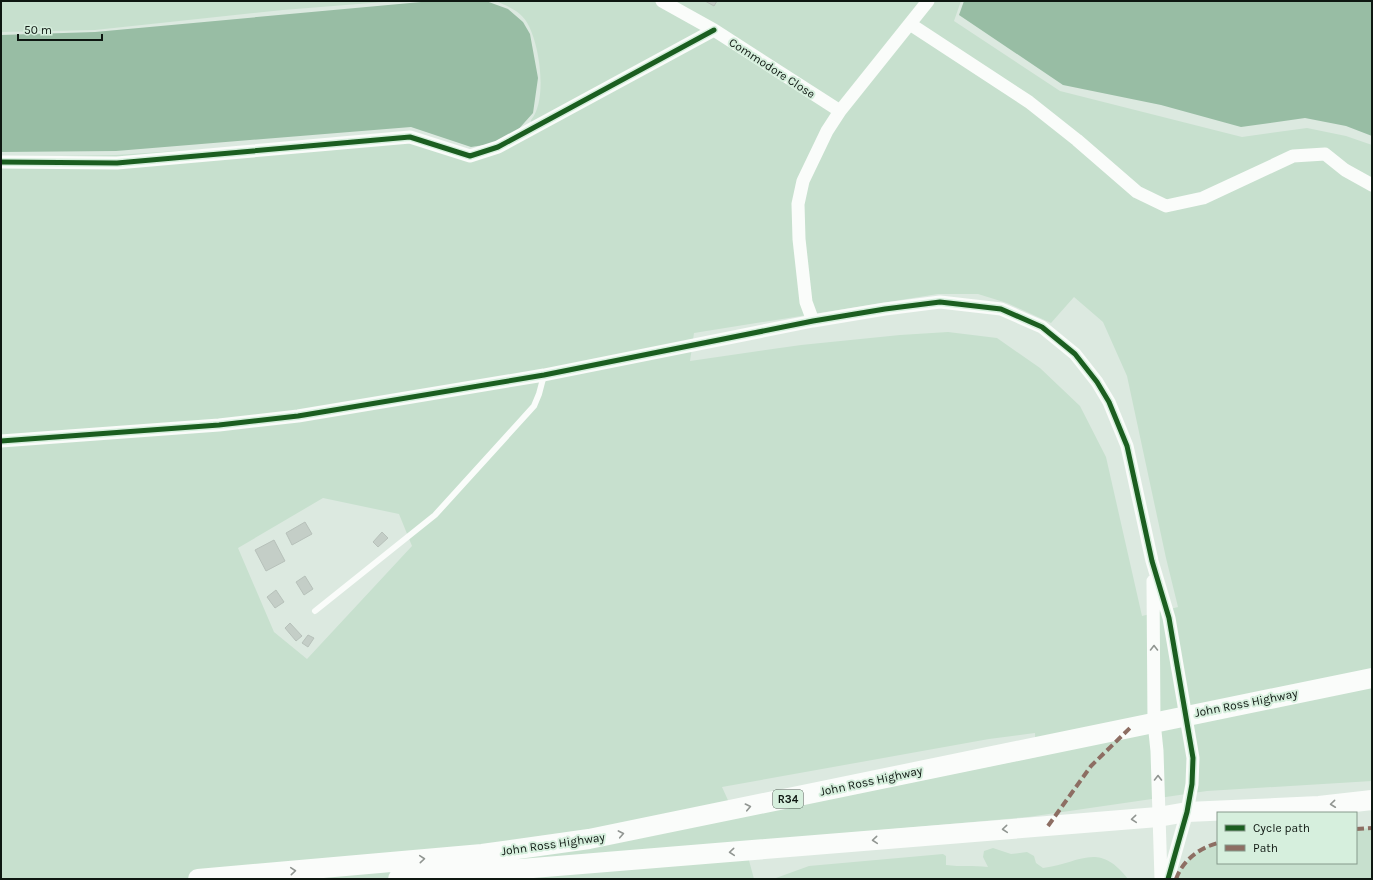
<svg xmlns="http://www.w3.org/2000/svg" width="1373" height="880" font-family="Karla,sans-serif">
<rect width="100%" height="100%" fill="#dce9e0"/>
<!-- green -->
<path fill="#c7e0ce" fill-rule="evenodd" d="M1 1H396L283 10 95 30 1 32Z
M495 1H961L954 21 1060 91 1242 137 1307 128 1346 136 1372 145V781L1207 791 1028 817 744 842 754 879H1V157L116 155 238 147 409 131 469 150 480 152 531 125V120C548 101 540 42 526 21 520 11 506 5 495 1ZM938 294H978L1007 303 1051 323 1074 297 1103 322 1127 376 1166 558 1178 607 1142 616 1106 457 1080 406 1040 368 997 338 948 332 900 335 801 345 690 361 694 333ZM323 498 399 514 412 546 307 659 274 632 238 548ZM1035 733 1036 757 736 818 722 787 989 739Z
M1372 828V879H1176C1183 860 1199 848 1218 843V863H1356V829Z
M993 848 1011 854 1027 852 1034 856 1036 863 1043 868C1079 864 1098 840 1128 879H765L776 878 809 866 943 854 946 856V865C961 867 973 865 988 867L983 857 984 851Z"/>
<!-- water -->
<path fill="#98bda4" d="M432 1H486L508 9 523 22 530 34 538 78 533 113 516 132 498 143 471 147 411 127 116 151 1 152V35L95 32Z
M964 1H1372V136L1346 126 1305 118 1241 127 1161 105 1063 85 959 15Z"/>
<!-- building -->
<path fill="#c4cec7" stroke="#b7c1ba" d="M705 1H717L714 6Z
M305 522 312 534 292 545 286 533Z
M382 532 388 538 378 547 373 542Z
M274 540 285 561 266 571 255 550Z
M305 576 313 589 304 595 296 582Z
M276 590 284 602 275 608 267 597Z
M290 623 302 636 296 641 285 628Z
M308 635 314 638 308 647 302 643Z"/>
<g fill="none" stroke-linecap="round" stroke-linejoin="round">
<!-- lane -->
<path stroke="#fafcfa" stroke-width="6" d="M315 611 435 515 534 406 539 394 544 375"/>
<!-- street -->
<path stroke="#fafcfa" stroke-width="13" d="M662 1 714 30 840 111
M910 24 1029 102 1077 140 1137 192 1166 206 1203 198 1293 156 1325 154 1345 170 1372 185
M1 162 117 163 410 137 470 156 498 147 714 30
M813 321 806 302 799 239 798 204 803 181 827 131 840 111 928 1
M1 441 219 425 298 416 544 375 813 321 885 309 940 302 1001 309 1042 327 1075 354 1097 382 1109 402 1127 446 1152 561 1169 618 1193 758 1192 784 1187 812 1168 879
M1153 581 1154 722 1157 751 1161 879"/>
<!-- primary -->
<path stroke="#fafcfa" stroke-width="20" d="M198 879 482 854 589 839 1372 678
M398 879 1158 817 1187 812 1319 806 1372 800"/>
<!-- quiet -->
<path stroke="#8d6e63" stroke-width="4" stroke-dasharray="8 4" stroke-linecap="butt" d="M1048 826 1091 766 1131 727
M1356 829 1372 828
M1176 879C1183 860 1199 848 1218 843"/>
<!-- cycleway casing -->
<g stroke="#d6efdd" stroke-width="8">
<path id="cycleway" d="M1 162 117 163 410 137 470 156 498 147 714 30
M1 441 219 425 298 416 544 375 813 321 885 309 940 302 1001 309 1042 327 1075 354 1097 382 1109 402 1127 446 1152 561 1169 618 1193 758 1192 784 1187 812 1168 879"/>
</g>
<!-- cycleway -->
<use href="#cycleway" stroke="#1b5e20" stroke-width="5"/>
</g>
<!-- one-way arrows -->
<defs><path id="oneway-chevron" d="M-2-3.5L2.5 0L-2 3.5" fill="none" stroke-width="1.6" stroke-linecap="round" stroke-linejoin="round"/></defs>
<g stroke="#909591">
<use href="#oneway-chevron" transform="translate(1154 648) rotate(-90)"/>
<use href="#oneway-chevron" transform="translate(1158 778) rotate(-90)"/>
<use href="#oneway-chevron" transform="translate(1333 804) rotate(174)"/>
<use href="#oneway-chevron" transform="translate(748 807) rotate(-12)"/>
<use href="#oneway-chevron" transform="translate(1134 819) rotate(175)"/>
<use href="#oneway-chevron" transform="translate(1005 829) rotate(175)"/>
<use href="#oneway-chevron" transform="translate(621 834) rotate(-11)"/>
<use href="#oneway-chevron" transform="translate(875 840) rotate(175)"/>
<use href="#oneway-chevron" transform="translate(732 852) rotate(175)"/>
<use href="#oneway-chevron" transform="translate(422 859) rotate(-5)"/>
<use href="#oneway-chevron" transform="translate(293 871) rotate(-5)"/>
</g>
<g text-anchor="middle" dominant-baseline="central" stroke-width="4" stroke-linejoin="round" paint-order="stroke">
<!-- shield labels -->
<rect fill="#d6efdd" stroke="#4a584e" stroke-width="1" x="773" y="790" width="30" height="18" rx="3"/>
<g font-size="11" font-weight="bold" fill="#0e1711">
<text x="788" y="799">R34</text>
</g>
<!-- street labels -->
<g font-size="12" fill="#0e1711" stroke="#d6efdd">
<text transform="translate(772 68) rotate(33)">Commodore Close</text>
<text transform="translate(1246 703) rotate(-11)">John Ross Highway</text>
<text transform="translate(871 781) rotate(-12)">John Ross Highway</text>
<text transform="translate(553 844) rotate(-8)">John Ross Highway</text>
</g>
</g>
<!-- border -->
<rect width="1373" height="880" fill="none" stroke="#0e1711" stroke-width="4"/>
<!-- legend -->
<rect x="1217" y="812" width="140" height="52" fill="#d6efdd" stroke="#86998b"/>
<rect x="1225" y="825" width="20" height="6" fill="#1b5e20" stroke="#86998b"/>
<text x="1253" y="832" font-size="12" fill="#0e1711">Cycle path</text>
<rect x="1225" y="845" width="20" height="6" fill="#8d6e63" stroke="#86998b"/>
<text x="1253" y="852" font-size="12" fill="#0e1711">Path</text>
<!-- scale -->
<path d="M18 34v6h84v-6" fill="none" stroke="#0e1711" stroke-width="2"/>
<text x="24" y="34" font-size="12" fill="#0e1711" stroke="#d6efdd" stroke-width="3" paint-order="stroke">50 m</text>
</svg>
